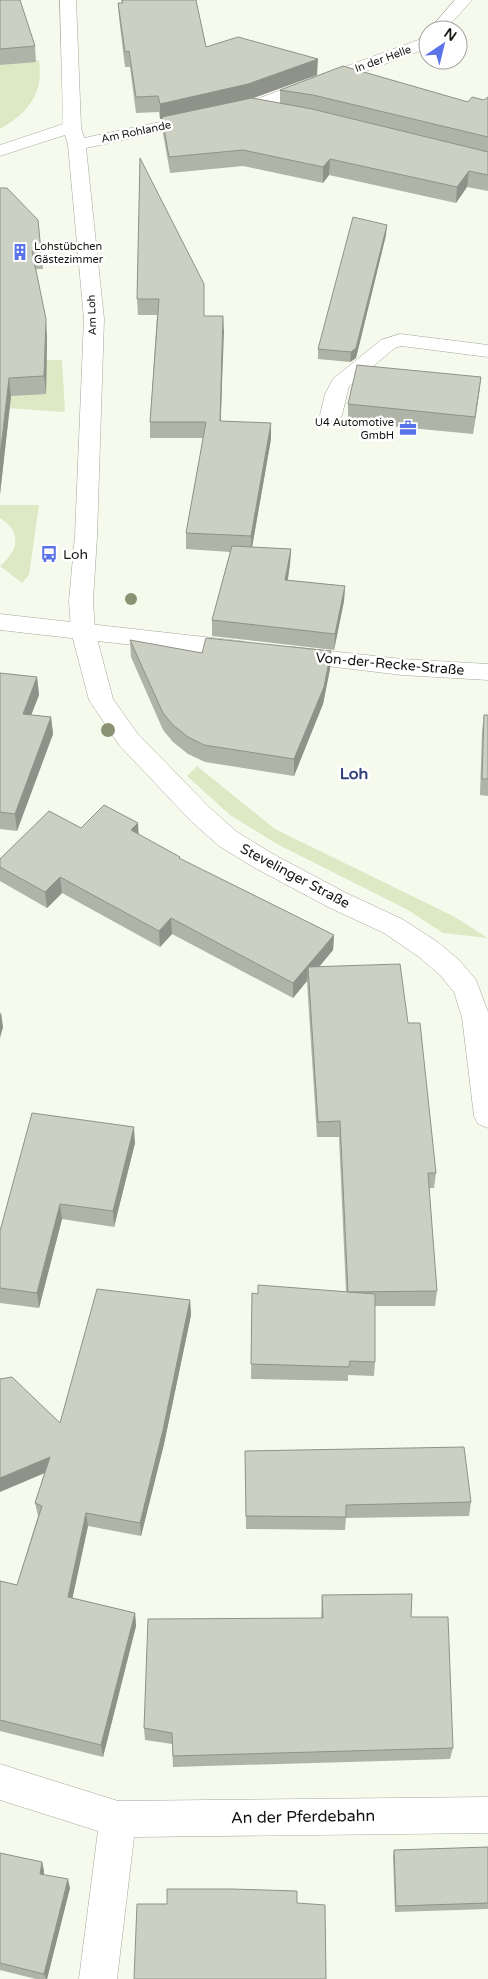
<svg xmlns="http://www.w3.org/2000/svg" width="488" height="1979" font-family="'Varela Round',sans-serif">
<rect width="100%" height="100%" fill="#f6faed"/>
<!-- green -->
<path fill="#dde8c5" d="M39 60C44 94 28 113 0 129V65Z
M46 360H62L65 411 62 412 8 408 0 397Z
M0 505H39L29 575 22 583 0 566C18 551 23 533 0 518Z
M197 766 275 829 453 916 488 938 443 933 408 910 277 844 230 815 187 776Z"/>
<g fill="none" stroke-linecap="round" stroke-linejoin="round">
<!-- minor casing -->
<g stroke="#a3a79b" stroke-width="1">
<path id="minor" d="M60 0H76L81 127 84 138 198 114 204 115 207 119 204 123 198 124 86 148 104 319 97 536 93 601 95 631 113 699 137 733 209 807 237 832 273 854 346 893 402 919 439 943 460 961 476 980 488 1012V1128L478 1124 474 1116 462 1017 454 992 440 975 419 957 384 933 328 907 255 868 219 846 191 821 119 745 89 700 71 631 69 601 75 536 84 319 68 145 65 135 0 156V145L63 124Z
M455 0H472L445 30 428 31Z
M428 34V48L258 111 252 112 246 111 243 107 246 103 418 40 422 35Z
M400 334 488 345V357L401 346 395 348 349 386 342 415 339 420 331 421 323 420 320 415 325 394 333 379 381 340Z
M0 1764 118 1801 488 1797V1833L134 1837 117 1979H79L98 1831 0 1800Z"/>
</g>
<!-- tertiary casing -->
<g stroke="#a3a79b" stroke-width="1">
<path id="tertiary" d="M0 614 240 641 248 643 252 649 248 655 240 657 0 630Z
M293 647 402 659 488 664V680L402 675 285 661 281 655 285 649Z"/>
</g>
<!-- minor -->
<use href="#minor" fill="#fff" fill-rule="evenodd"/>
<!-- tertiary -->
<use href="#tertiary" fill="#fff" fill-rule="evenodd"/>
</g>
<!-- trees -->
<g fill="#8a9273">
<circle cx="131" cy="599" r="6"/>
<circle cx="108" cy="730" r="7"/>
</g>
<!-- wall -->
<path fill="#afb3a8" d="M0 0 35 46 36 62 0 65Z
M121 0H196L206 47 317 75 253 98 280 103V90L468 102 484 100 488 97V191L467 187 456 203 329 175 323 183 243 166 170 173 163 133 162 119H160L159 112 136 113 130 67H125L119 18 118 3H122Z
M140 158 204 316H223L221 421 271 423V439L252 547 291 549 290 564 288 580 345 586 344 601 334 650 212 636V620L230 552 186 549V533L203 438H150V422L157 315H138L137 299Z
M0 188 41 251 43 269H36L47 338 46 394 11 396 0 494Z
M386 235 356 358 350 362 318 359V349Z
M481 377 473 434 348 422V404Z
M130 640 202 653 331 651 330 669 323 704 294 776 205 762 188 754 173 742 163 730 131 657Z
M0 673 37 677 39 695 31 715 51 717 53 734 17 831 0 829Z
M484 715H488V796L480 795 482 731Z
M81 828 138 834 180 857V859L334 935 333 950 319 967 408 1023 436 1173 434 1188H429L437 1291 435 1306H375V1362L374 1376 348 1375V1381L251 1379 252 1293 258 1294 346 1292 339 1137H317L307 981 293 998 172 934 160 947 62 893 47 908 0 881V859Z
M135 1143 114 1227 62 1219 39 1308 0 1303V1231Z
M190 1300 191 1315 164 1444 141 1536 88 1526 72 1598 135 1613 136 1626 103 1757 0 1731V1581L17 1585 38 1516 35 1503 60 1423Z
M245 1451 471 1502 469 1516 346 1518 345 1530 246 1529Z
M322 1595 411 1617 453 1748 450 1759 173 1767 172 1744 145 1740 144 1728 321 1618Z
M488 1847V1909L395 1912 393 1857 394 1850Z
M0 1853 42 1862 44 1871V1875L70 1888 47 1979H36L0 1970Z"/>
<!-- shaded-wall -->
<path fill="#8f9288" d="M318 59 317 75 248 100 160 119V104Z
M330 159 329 175 323 183V167Z
M469 171 467 187 456 203 457 187Z
M387 225 386 235 356 358 350 362 351 352Z
M223 316 224 332 220 437V421Z
M46 319 47 338 46 394 44 376Z
M481 377 479 394 473 434 475 417Z
M9 378 11 396 0 494V457Z
M271 423V439L251 553V536Z
M291 549 290 564 285 595V580Z
M345 586 344 601 334 650 335 634Z
M331 651 330 669 323 704 294 776V759Z
M37 677 39 695 25 731 23 714Z
M51 717 53 734 17 831 15 814Z
M138 823 139 839 131 830Z
M60 877 62 893 47 908 45 892Z
M171 918 172 934 160 947 159 931Z
M334 935 333 950 308 980V967L307 981 293 998V983Z
M1 1012 3 1027 0 1038V1015Z
M134 1127 135 1143 114 1227 113 1211Z
M60 1204 62 1219 39 1308 37 1293Z
M190 1300 191 1315 164 1444 141 1536 140 1523Z
M50 1457 52 1470 0 1492V1478Z
M86 1513 88 1526 70 1610 68 1597Z
M135 1613 136 1626 103 1757 101 1745Z
M42 1862 44 1871 42 1883 40 1874Z
M68 1879 70 1888 47 1979H46L44 1974Z"/>
<!-- building -->
<path fill="#ccd0c3" stroke="#8f9288" d="M0 0H20L35 46 0 49Z
M122 0H196L206 47 238 37 318 59 248 84 160 104 158 96 136 97 129 51 125 52 118 3H123Z
M343 66 468 102 472 97 484 100 488 97V137L313 95 280 90Z
M252 98 312 109 488 152V175L469 171 457 187 330 159 323 167 243 150 169 157 162 117Z
M140 158 204 284V316H223L220 421 271 423 251 536 186 533 206 422H150L159 299H137Z
M0 188H7L38 220 41 251H32L46 319 44 376 9 378 0 457Z
M353 217 387 225 356 348 351 352 318 349Z
M357 365 481 377 475 417 348 404Z
M232 546 291 549 285 580 345 586 335 634 212 620Z
M206 638 331 651 324 687 294 759 204 745 188 737 173 725 163 713 130 640 202 653Z
M0 673 37 677 23 714 51 717 15 814 0 812Z
M484 715H488V779H482Z
M104 805 138 823 131 830 180 857 179 858 334 935 293 983 171 918 159 931 60 877 45 892 0 867V859L49 811 81 828Z
M400 964 408 1023H420L436 1173H428L437 1291 348 1292 340 1121 318 1122 308 967Z
M32 1113 134 1127 113 1211 60 1204 37 1293 0 1288V1231Z
M258 1285 375 1294V1362L350 1361 349 1367 251 1364 252 1293 258 1294Z
M97 1289 190 1300 163 1430 140 1523 86 1513 68 1597 135 1613 101 1745 0 1720V1581L17 1585 42 1506 35 1503 50 1457 0 1478V1379L12 1377 60 1423Z
M464 1447 471 1502 346 1505V1517L246 1516 245 1451Z
M412 1594 411 1617H448L453 1748 173 1756 172 1733 144 1728 148 1619 323 1618 322 1595Z
M488 1847V1903L396 1906 394 1850Z
M0 1853 42 1862 40 1874 68 1879 44 1974 0 1963Z
M167 1889H232L297 1891V1903L325 1905 326 1979H134L137 1904H167Z"/>
<!-- icons -->
<defs>
<g id="building-bare" transform="scale(1.35)"><path d="M-4-6H4V6H1V3H-1V6H-4ZM-2.5-4.3h1.7v1.8h-1.7ZM.8-4.3h1.7v1.8H.8ZM-2.5-1h1.7V.8h-1.7ZM.8-1h1.7V.8H.8Z" fill="#5a73e9" stroke="#fff" stroke-width="2.5" paint-order="stroke"/></g>
<g id="office-bare" transform="scale(1.35)"><path d="M-6-3h4V-5.5h4V-3h4V5H-6ZM-1-4.5V-3h2v-1.5ZM-6 0V1H6V0Z" fill="#5a73e9" stroke="#fff" stroke-width="2.5" paint-order="stroke"/></g>
<g id="bus-bare" transform="scale(1.35)"><path d="M-5-6H5V4H4V6H2V4H-2V6H-4V4H-5ZM-3.5-4V0h7V-4ZM-3.5 1.2v1.5H-2V1.2ZM2 1.2v1.5H3.5V1.2Z" fill="#5a73e9" stroke="#fff" stroke-width="2.5" paint-order="stroke"/></g>
</defs>
<g fill-rule="evenodd">
<use href="#building-bare" x="20" y="252"/>
<use href="#office-bare" x="408" y="428"/>
<use href="#bus-bare" x="49" y="554"/>
</g>
<g text-anchor="middle" dominant-baseline="central" stroke-width="5" stroke-linejoin="round" paint-order="stroke">
<!-- far-street labels -->
<g font-size="11" fill="#141511" stroke="#fff">
<text transform="translate(383 59) rotate(-20)">In der Helle</text>
<text transform="translate(136 132) rotate(-12)">Am Rohlande</text>
<text transform="translate(92 315) rotate(-92)">Am Loh</text>
</g>
<!-- far-poi labels -->
<g font-size="11" fill="#141511" stroke="#fff" text-anchor="start">
<text x="34" y="246">Lohstübchen<tspan x="34" dy="13">Gästezimmer</tspan></text>
<text x="394" y="422" text-anchor="end">U4 Automotive<tspan x="394" dy="13">GmbH</tspan></text>
</g>
<!-- poi labels -->
<g font-size="14" fill="#141511" stroke="#fff" text-anchor="start">
<text x="63" y="554">Loh</text>
</g>
<!-- street labels -->
<g font-size="14" fill="#141511" stroke="#fff">
<text transform="translate(390 664) rotate(5)">Von-der-Recke-Straße</text>
<text transform="translate(295 876) rotate(28)">Stevelinger Straße</text>
</g>
<!-- quarter labels -->
<g font-size="16" font-weight="bold" fill="#33417b" stroke="#fff">
<text x="354" y="774">Loh</text>
</g>
<!-- near-street labels -->
<g font-size="16" fill="#141511" stroke="#fff">
<text transform="translate(303 1817) rotate(-1)">An der Pferdebahn</text>
</g>
</g>
<!-- north arrow -->
<g transform="translate(443 45) rotate(35)"><circle r="24" fill="#ffffff" stroke="#a1a1a0"/>
<path d="M0-4L9 19L0 12L-9 19Z" fill="#5a73e9"/>
<text y="-8" font-size="14" font-weight="bold" text-anchor="middle" fill="#141511">N</text>
</g>
</svg>
